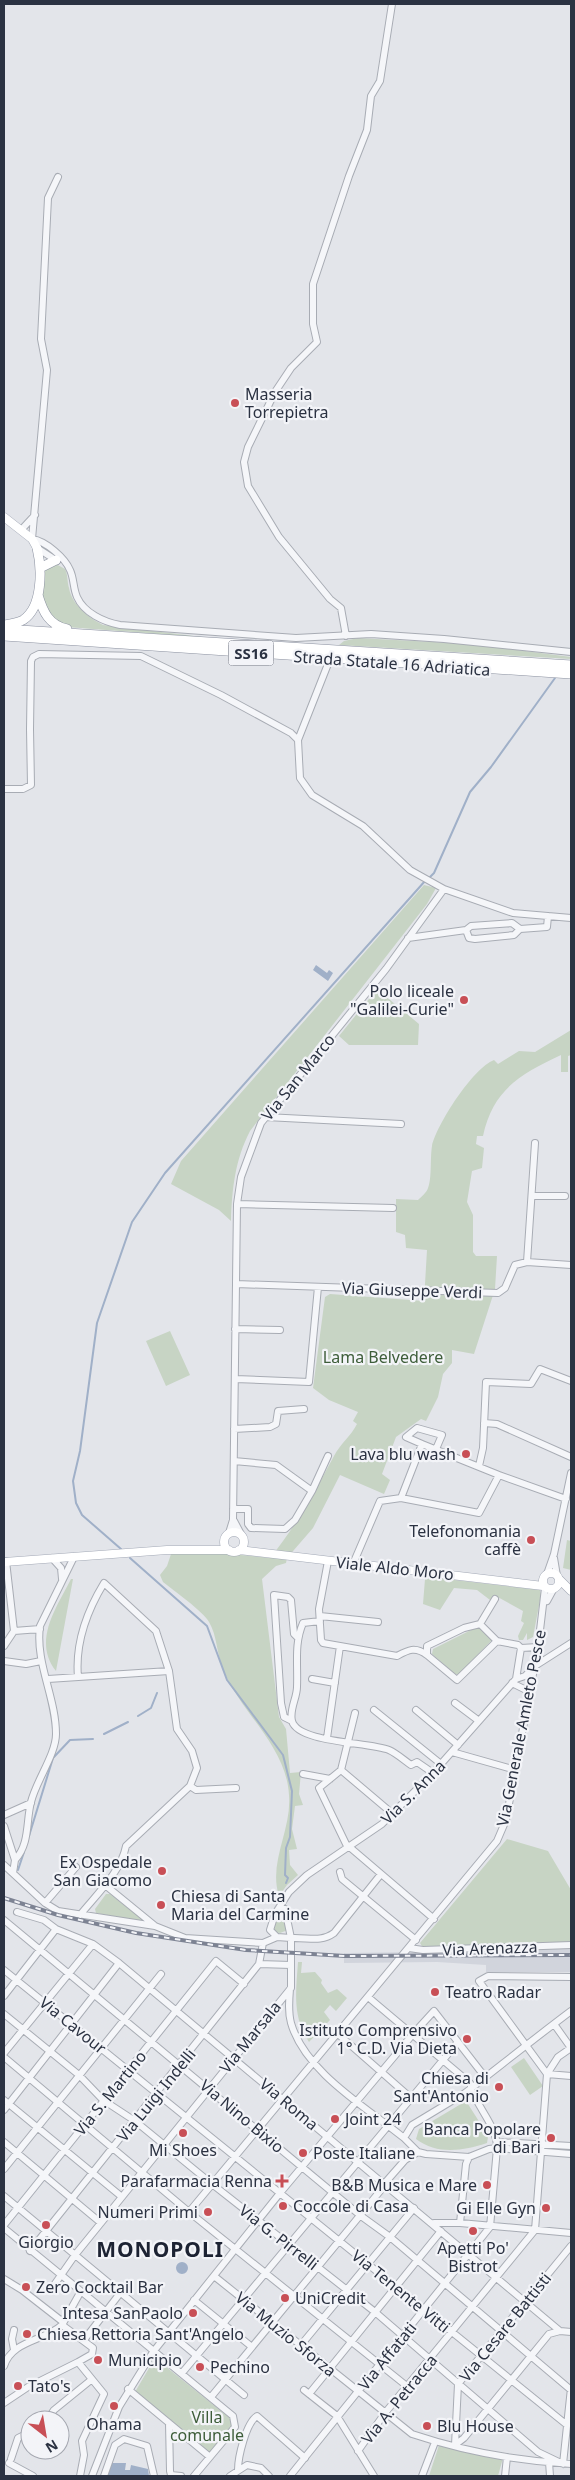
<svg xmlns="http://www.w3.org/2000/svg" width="575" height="2480" font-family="'Noto Sans',sans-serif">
<rect width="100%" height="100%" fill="#e3e5ea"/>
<!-- built -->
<path fill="#d1d4dc" d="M524 1947H571V1972H486V1965L437 1962 344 1963V1953H349L486 1951Z"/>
<!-- green -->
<path fill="#c7d4c4" d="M56 564 65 569C68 575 67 581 69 588 72 605 89 618 103 625L211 638 67 627 57 624C45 605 37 593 45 570Z
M358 638 471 644 571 657V659L339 645 344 641Z
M424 885 436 888 427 904 250 1131C235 1160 232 1189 231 1221L219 1210 171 1184 181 1161Z
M377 989 419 1024 418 1045H349L339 1036Z
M571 1030V1055L568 1056V1072H561V1055C521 1074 493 1089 483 1136H477L476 1144 484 1148 482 1168 472 1171 467 1202 473 1215V1252L476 1256H497L495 1289 474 1354 452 1350V1363L443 1374 438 1397 426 1421 421 1419 396 1437 382 1474 390 1480 384 1494 340 1475 313 1528 287 1558 286 1563 276 1566 262 1579 279 1717 286 1729 290 1773 301 1772 299 1794 303 1805 295 1806 292 1829 297 1849 289 1850 290 1865 298 1875 287 1885 279 1896C268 1862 292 1830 289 1795 286 1745 241 1714 223 1669 217 1655 217 1635 209 1622 203 1611 174 1591 163 1582L160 1575 167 1566 171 1554 221 1553 270 1558C296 1526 315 1491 334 1456 340 1444 351 1436 357 1424L353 1421 358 1412 329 1400 313 1388 325 1297 330 1294 424 1301 427 1250 406 1248 405 1235 396 1232V1199L418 1200C421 1197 427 1192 428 1188 432 1179 430 1158 432 1146 437 1124 473 1068 494 1060L498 1064 519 1051 535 1052Z
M170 1331 190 1375 166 1386 146 1341Z
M567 1540 571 1541V1570L563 1568Z
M429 1577 540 1590 541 1595 533 1637 527 1640V1633L523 1640H519L518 1636 524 1623 521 1621 523 1611 494 1595 490 1600 477 1590 454 1588 440 1610 423 1604 425 1579Z
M71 1579H73L56 1671C32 1641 57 1607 71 1579Z
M477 1627 492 1636V1640L459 1674H455L432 1654 433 1649Z
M507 1839 548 1851 571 1890V1943L423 1948 420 1943Z
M106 1894H110L142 1919 140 1921 96 1913 95 1909Z
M282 1913 288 1923V1930L280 1933 273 1932 272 1929Z
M298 1962H302L301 1973 315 1972 322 1980 321 1983 328 1993 337 1989 347 1998 336 2011 330 2005 324 2012 330 2020 309 2042C292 2016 296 1992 298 1962Z
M524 2058 543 2086 530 2095 511 2067Z
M466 2101 482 2126 486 2125 489 2131 487 2143C463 2151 437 2155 416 2139L419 2129Z
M155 2358 231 2419 233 2426 210 2455 135 2392Z
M439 2445 503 2458 498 2476H429Z"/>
<!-- water -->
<path fill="#a0b0c8" d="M316 965 327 973 329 970 333 973 328 981 313 970Z
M176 2268a6 6 0 1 1 12 0a6 6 0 1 1-12 0Z
M112 2463H126L125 2470H130L131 2465 148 2469 149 2476H107Z"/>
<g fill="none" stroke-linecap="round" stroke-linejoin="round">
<!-- stream -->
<path stroke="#a0b0c8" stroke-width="2" d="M429 878 434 873 470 792 491 767 555 678
M121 1549 82 1515 76 1503 73 1481 80 1451 97 1323 132 1222 165 1173 425 881
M130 1558 207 1626 227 1680 283 1755 292 1791 290 1837 286 1848 285 1875 288 1878 286 1883
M138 1716 151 1708 157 1693
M104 1734 128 1722
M29 1836 53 1758 70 1740 93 1739
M18 1870 24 1852"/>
<!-- minor casing -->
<g stroke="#a8acb4" stroke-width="8">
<path id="minor" d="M58 177 48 198 41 339 47 370 32 539C46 541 65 558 70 570 74 578 73 588 77 597 84 613 104 622 120 625L296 638 371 634 444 639 571 652
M22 529 35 515
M37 548 57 561
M346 636 341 608 330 599 279 537 248 486 244 462 248 447 275 392 291 368 317 342 313 324V284L349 176 367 130 371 96 380 81 392 4
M298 740 328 664
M4 789H23L31 785 30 729 31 661 33 657 39 654 141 656 221 695 291 733 298 740 300 778 312 795 363 826 410 870 444 889
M466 930 471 926 512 923 520 929
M408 938 466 930 469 938 475 939 514 935 520 929 547 927 548 916
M266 1117 401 1124
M532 1196H565
M237 1204 393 1208
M527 1262 535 1143
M236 1284 498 1293 505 1288 515 1265 527 1262 571 1265
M235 1329 280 1330
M235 1379 309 1382 318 1287
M484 1423 497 1424 571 1457
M234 1429 270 1427 276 1424 278 1411 304 1409
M422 1444 406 1437 417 1428 442 1435 436 1449
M479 1466 483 1448 486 1382 531 1384 540 1369 571 1381
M312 1491 328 1456
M401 1498 422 1444 499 1475
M233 1509H248V1524L251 1528 285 1529 295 1520 312 1491 276 1465 234 1461
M234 1521 242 1536
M229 1533 233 1520 237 1204 241 1177 261 1123 386 969 444 889 513 913 571 918
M52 1558 61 1568 62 1579
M554 1558 557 1576
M6 1561 14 1631
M328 1561 319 1609 321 1640 323 1643 397 1656C408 1650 415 1646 427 1655
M353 1564 380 1501 401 1498 479 1513 499 1475 566 1499
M547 1574 554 1554 571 1473
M547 1601 553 1590
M320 1616 378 1622
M320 1621 303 1623C294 1644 298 1664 297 1687 297 1698 289 1710 292 1721 298 1743 369 1742 389 1750 396 1753 404 1760 411 1765L417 1762 433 1773
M480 1624 495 1599
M497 1641 457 1680 427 1655V1646L464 1628 480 1624 497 1641 518 1645 521 1648 538 1647
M4 1646 14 1631 40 1629
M4 1661 26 1664 41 1661
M78 1677C75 1643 87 1611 104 1583L156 1631 169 1671 177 1729 192 1751 197 1768 190 1786 126 1846C121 1872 96 1895 80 1915
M48 1679 169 1671
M312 1679 335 1683
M516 1679 521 1648
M512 1683 530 1692
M455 1703 479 1721
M374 1710 441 1764
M416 1710 458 1745
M292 1721 284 1717 281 1703 274 1595 288 1597 291 1600 294 1634 298 1638
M327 1738 340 1646
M452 1752 516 1770
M341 1770 355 1713
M303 1774 330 1779
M190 1786 196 1790 236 1788
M393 1814 341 1770 319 1788 346 1844 434 1919
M4 1815 31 1803
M4 1826 15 1860 13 1873
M15 1860C30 1844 26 1821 31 1802 36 1781 56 1754 56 1734 56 1697 35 1663 40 1626L74 1557
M4 1865 45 1903 58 1911 155 1926 185 1938 263 1943
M340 1872 342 1879 416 1940
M105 1885 154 1925
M45 1903 76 1867 71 1863
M280 1907 285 1909 291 1938 277 1937 270 1930 275 1914 289 1892 307 1875 382 1824 433 1773 516 1679 525 1676 535 1666 571 1643
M17 1912 44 1920 56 1929 93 1944 119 1963 560 2331
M4 1920 361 2216 390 2237 571 2390
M409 1948 423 1950 571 1945
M259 1964 263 1943 277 1937
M4 1970 567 2425
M571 1977 488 1976 479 1981 547 2074 571 2076
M290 1989C289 2001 288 2012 291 2023 305 2072 366 2107 404 2138
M4 1996 56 1929
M368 1997 470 2083C475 2107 497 2124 497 2148L489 2149 469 2157 426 2154 418 2152 404 2138 412 2125 465 2093C500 2066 535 2038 571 2011
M4 2014 79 2075 103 2100 135 2121 212 2184 375 2312 538 2452 563 2464 571 2388
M554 2024 571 2048
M338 2034 411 2098
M4 2053 93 1944
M4 2057 189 2212 408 2387
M4 2100 122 2197
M4 2110 119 1963
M4 2142 101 2223
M497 2142 571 2146
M4 2169 161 1974
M384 2184 405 2160 418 2152
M4 2196 244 2395
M189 2212 497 1841 506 1820 538 1647 545 1588
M434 2223H460L571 2233
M460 2223 466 2164 469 2157
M4 2225 216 1961 244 1984
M4 2228 233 2416 235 2427 194 2476
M30 2251 259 1964 291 1965
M214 2276 412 2434C463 2451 518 2461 571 2464
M4 2279 22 2290 63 2322
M52 2288 75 2255 291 1988V1938C308 1937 320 1943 334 1933L381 1874
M194 2300 252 2347
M62 2325 93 2348 92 2354 78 2362 104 2394 82 2441 84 2455 80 2476
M62 2325 81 2291
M14 2330 12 2339 14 2350
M84 2340 121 2292
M301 2345 414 2208
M4 2366C12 2340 45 2341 62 2325
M182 2373 458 2042
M128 2389 210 2457
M304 2390 337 2416 374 2476
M309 2394 441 2231
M211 2397 385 2185
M4 2403 28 2387 78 2362
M56 2420 52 2413 54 2410 91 2380
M169 2423 170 2471 171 2475 181 2476
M60 2426V2428
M455 2445 458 2384 571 2246
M455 2445 464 2438 549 2334 560 2331 571 2332
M358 2451 385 2413 535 2230 547 2074 558 2057 571 2048
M11 2459 18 2438 26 2434 30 2435
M549 2462 550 2476
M9 2463 33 2476
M238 2470C238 2457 246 2423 257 2416L305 2458
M92 2476 119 2407 153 2352 280 2193 413 2034 434 2011 485 2077
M104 2476 115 2445 124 2439 147 2446 154 2476
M230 2476 247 2465 261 2468 269 2476
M290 2476 490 2227 497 2148 571 2154
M422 2476 435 2442
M505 2476 507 2457"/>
</g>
<!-- major casing -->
<g stroke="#a3a9b6" stroke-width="9">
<path id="major" d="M4 517 32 539 37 548
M224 1542a10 10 0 1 1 20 0a10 10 0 1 1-20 0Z
M239 1550 543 1586
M4 1562 167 1550H229
M543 1581a8 8 0 1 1 16 0a8 8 0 1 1-16 0Z
M559 1579 571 1591"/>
</g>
<!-- highway casing -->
<g stroke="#8b91a0" stroke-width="10">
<path id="highway" d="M40 568 56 560
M38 595C43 612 49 625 67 629
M4 625C10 624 18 623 23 620 43 607 42 568 37 548
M4 629 571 665
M4 636 571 674"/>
</g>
<!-- minor -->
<use href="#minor" stroke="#f5f6f9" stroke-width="6"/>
<!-- major -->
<use href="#major" stroke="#fff" stroke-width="8"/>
<!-- highway -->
<use href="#highway" stroke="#fff" stroke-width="9"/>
<!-- rail casing -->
<g stroke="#7d8393" stroke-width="4">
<path id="rail" d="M4 1898 58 1915 136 1933 246 1950 345 1956 571 1955"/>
</g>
<!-- rail -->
<use href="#rail" stroke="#f3f4f8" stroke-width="2" stroke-dasharray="5.5" stroke-linecap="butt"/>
</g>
<!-- markers -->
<g fill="#c84f56" stroke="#f3f4f8" stroke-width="2">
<circle cx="235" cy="403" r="5"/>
<circle cx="464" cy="1000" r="5"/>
<circle cx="466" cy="1454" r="5"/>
<circle cx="531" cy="1540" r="5"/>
<circle cx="162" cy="1871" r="5"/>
<circle cx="161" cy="1905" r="5"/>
<circle cx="435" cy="1992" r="5"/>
<circle cx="467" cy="2039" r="5"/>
<circle cx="499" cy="2087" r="5"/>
<circle cx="335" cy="2119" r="5"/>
<circle cx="183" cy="2133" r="5"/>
<circle cx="551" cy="2138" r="5"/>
<circle cx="303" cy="2153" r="5"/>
<path d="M279.5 2173.5h5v5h5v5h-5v5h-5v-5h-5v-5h5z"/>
<circle cx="487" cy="2185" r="5"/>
<circle cx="283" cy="2206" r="5"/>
<circle cx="546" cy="2208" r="5"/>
<circle cx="208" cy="2212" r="5"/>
<circle cx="46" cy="2225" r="5"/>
<circle cx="473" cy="2231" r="5"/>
<circle cx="26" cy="2287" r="5"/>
<circle cx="285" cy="2298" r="5"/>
<circle cx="193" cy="2313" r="5"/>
<circle cx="27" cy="2334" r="5"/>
<circle cx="98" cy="2360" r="5"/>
<circle cx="200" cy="2367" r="5"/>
<circle cx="18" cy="2386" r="5"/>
<circle cx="114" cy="2406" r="5"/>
<circle cx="427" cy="2426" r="5"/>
</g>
<g text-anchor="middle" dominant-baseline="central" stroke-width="4.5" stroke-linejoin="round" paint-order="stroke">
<!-- shield labels -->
<rect fill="#f3f4f8" stroke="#676c79" stroke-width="1" x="228.5" y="640.5" width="45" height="25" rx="4"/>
<g font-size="15" font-weight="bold" fill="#2b3242">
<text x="251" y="653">SS16</text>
</g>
<!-- poi labels -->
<g font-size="16" fill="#2b3242" stroke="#f3f4f8" text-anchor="start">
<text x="245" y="394">Masseria<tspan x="245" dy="18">Torrepietra</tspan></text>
<text x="454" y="991" text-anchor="end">Polo liceale<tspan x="454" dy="18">"Galilei-Curie"</tspan></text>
<text x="456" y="1454" text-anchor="end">Lava blu wash</text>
<text x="521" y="1531" text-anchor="end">Telefonomania<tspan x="521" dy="18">caffè</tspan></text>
<text x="152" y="1862" text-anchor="end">Ex Ospedale<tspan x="152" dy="18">San Giacomo</tspan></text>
<text x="171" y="1896">Chiesa di Santa<tspan x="171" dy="18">Maria del Carmine</tspan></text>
<text x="445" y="1992">Teatro Radar</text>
<text x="457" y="2030" text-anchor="end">Istituto Comprensivo<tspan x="457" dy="18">1° C.D. Via Dieta</tspan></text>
<text x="489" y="2078" text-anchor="end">Chiesa di<tspan x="489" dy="18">Sant'Antonio</tspan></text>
<text x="345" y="2119">Joint 24</text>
<text x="541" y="2129" text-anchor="end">Banca Popolare<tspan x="541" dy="18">di Bari</tspan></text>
<text x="183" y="2150" text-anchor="middle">Mi Shoes</text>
<text x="313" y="2153">Poste Italiane</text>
<text x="272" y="2181" text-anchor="end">Parafarmacia Renna</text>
<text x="477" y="2185" text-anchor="end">B&amp;B Musica e Mare</text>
<text x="293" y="2206">Coccole di Casa</text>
<text x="536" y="2208" text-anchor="end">Gi Elle Gyn</text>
<text x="198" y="2212" text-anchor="end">Numeri Primi</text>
<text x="46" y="2242" text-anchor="middle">Giorgio</text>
<text x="473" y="2248" text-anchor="middle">Apetti Po'<tspan x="473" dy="18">Bistrot</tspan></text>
<text x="36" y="2287">Zero Cocktail Bar</text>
<text x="295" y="2298">UniCredit</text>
<text x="183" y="2313" text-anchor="end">Intesa SanPaolo</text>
<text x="37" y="2334">Chiesa Rettoria Sant'Angelo</text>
<text x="108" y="2360">Municipio</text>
<text x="210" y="2367">Pechino</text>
<text x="28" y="2386">Tato's</text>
<text x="114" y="2424" text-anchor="middle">Ohama</text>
<text x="437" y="2426">Blu House</text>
</g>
<!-- street labels -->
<g font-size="16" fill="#2b3242" stroke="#f3f4f8">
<text transform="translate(392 663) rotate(4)">Strada Statale 16 Adriatica</text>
<text transform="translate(298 1077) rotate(-51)">Via San Marco</text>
<text transform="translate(412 1290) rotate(2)">Via Giuseppe Verdi</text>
<text transform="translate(395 1568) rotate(6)">Viale Aldo Moro</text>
<text transform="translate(521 1728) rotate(-79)">Via Generale Amleto Pesce</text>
<text transform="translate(413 1792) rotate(-45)">Via S. Anna</text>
<text transform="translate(490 1948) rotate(-2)">Via Arenazza</text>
<text transform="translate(73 2025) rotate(39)">Via Cavour</text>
<text transform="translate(250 2037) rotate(-51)">Via Marsala</text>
<text transform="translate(110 2093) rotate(-51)">Via S. Martino</text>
<text transform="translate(156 2095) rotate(-51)">Via Luigi Indelli</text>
<text transform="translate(289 2104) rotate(40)">Via Roma</text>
<text transform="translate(242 2116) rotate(40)">Via Nino Bixio</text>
<text transform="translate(279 2237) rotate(38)">Via G. Pirrelli</text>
<text transform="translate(401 2291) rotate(39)">Via Tenente Vitti</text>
<text transform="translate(505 2327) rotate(-51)">Via Cesare Battisti</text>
<text transform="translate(286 2334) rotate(39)">Via Muzio Sforza</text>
<text transform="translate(387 2356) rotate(-51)">Via Affatati</text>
<text transform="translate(399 2399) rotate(-51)">Via A. Petracca</text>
</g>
<!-- park labels -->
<g font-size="16" fill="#3d5d39" stroke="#f3f4f8">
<text x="383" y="1357">Lama Belvedere</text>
<text x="207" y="2417">Villa<tspan x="207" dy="18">comunale</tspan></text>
</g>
<!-- district labels -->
<g font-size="21" font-weight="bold" letter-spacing="1" fill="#1d2333" stroke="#f3f4f8">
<text x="160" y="2249">MONOPOLI</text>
</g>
</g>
<!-- border -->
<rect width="575" height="2480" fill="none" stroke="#2b3242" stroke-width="10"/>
<!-- north arrow -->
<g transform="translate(45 2435) rotate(149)"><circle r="24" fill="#f3f4f8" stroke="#a3a6af"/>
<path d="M0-4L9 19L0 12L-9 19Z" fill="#c84f56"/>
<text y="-8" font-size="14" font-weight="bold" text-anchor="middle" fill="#2b3242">N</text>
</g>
</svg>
